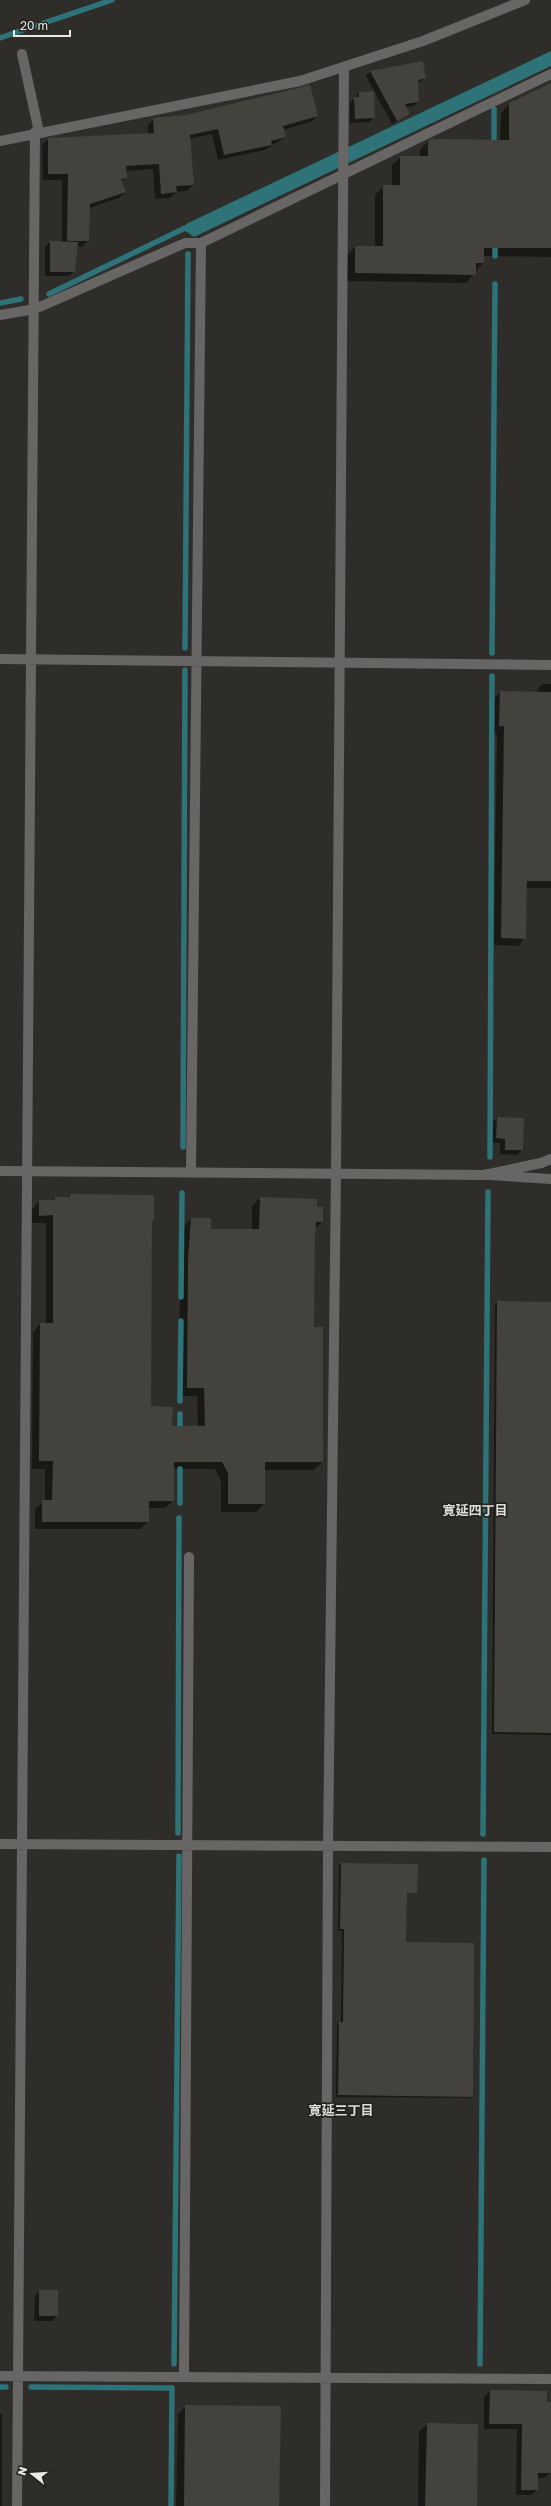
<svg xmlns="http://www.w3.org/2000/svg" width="551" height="2506" font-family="'Golos Text','Noto Sans JP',sans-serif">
<rect width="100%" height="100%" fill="#2e2d29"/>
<!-- water -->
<path fill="#2d7378" d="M551 51V66L194 237 184 230 186 224Z"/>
<!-- shadow -->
<path fill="#0007" d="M422 62 425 78 417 83 418 102 414 106 405 107 409 113 392 124 366 76 370 72Z
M551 84V257L483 256V263L466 283 346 281V256L355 247H375V195L384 186H392V165L401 157H420V150L428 142 500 141 501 113 509 104Z
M359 93 374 118 369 122 350 123V103Z
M317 116 311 122 283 130 285 137 265 150 218 160 212 134 189 139 193 185 187 191 176 192 170 198 155 199 153 169 125 171 126 178 121 182 125 192 119 198 89 208 88 241 82 247 77 246 74 271 69 276H45V247L50 242H62V180H43L42 145 48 139 148 134V125L154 119Z
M542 684H551V888H526L525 938 518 946 494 945 497 734 492 733 493 700 500 692 535 693Z
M497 1118 522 1150 517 1155 500 1154V1143H492V1123Z
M70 1195 153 1220 151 1223 150 1407 171 1427H198L197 1396H179L180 1268 183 1227 191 1219 210 1230H252V1206L260 1198 316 1208 322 1222 314 1229 313 1328 322 1462 314 1470H264V1504L256 1512H221V1481L215 1469H173V1501L165 1508H148V1522L140 1529H35V1508L45 1501V1469H32L33 1332 40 1324H46V1223H32V1209L40 1201H52L56 1198H68Z
M497 1302 551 1303V1735L492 1734 495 1304Z
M341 1864 416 1892 405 1894V1943L472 2096 470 2098 336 2097 337 2025 341 2023 342 1931H338L339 1866Z
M39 2291 57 2316 52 2321H34L35 2296Z
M490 2391 551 2403 550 2473 544 2478H537V2490L531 2495H516L517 2429H484V2397Z
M186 2406 278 2506H176L178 2414Z
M0 2414H2V2506H0Z
M427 2424 476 2506H418L419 2432Z"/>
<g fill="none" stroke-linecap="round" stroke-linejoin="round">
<!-- stream -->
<path stroke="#2d7378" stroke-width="5.5" d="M0 38 112 0
M494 109V146
M495 240V256
M49 294 185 228 191 231
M0 303 21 299
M185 648 188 254
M492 653 495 284
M183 1147 185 670
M490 1157 492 676
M181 1297 182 1193
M180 1401 181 1321
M180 1433V1414
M180 1503V1469
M178 1833 179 1518
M483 1834 488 1192
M174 2364 179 1856
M480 2364 484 1860
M0 2387H6
M31 2387 172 2388 171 2506"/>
</g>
<!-- building -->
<path fill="#43423d" d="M423 61 426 78 418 80 419 102 405 104 410 114 397 121 370 71Z
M551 83V248H484V263H476V275L355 273V246H383V185H400V156H428V141L431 139 509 140V103Z
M310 85 318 116 283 126 286 137 271 141 272 145 224 155 218 129 190 135 194 185 176 186 177 192 161 194 159 164 126 166 127 178 121 179 126 192 90 204 89 241H67L68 174H48V138L154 133 153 118 186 115Z
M374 91 375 118 355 119 354 97H359V92Z
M50 241 78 242 75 272H50Z
M500 691 551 692V881H527L526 939 501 938 504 726H499Z
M497 1117 524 1118 523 1150H505V1139L496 1138Z
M70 1194 154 1195V1221H152L151 1406 173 1407 172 1426H205L204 1388H187L188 1260 191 1218H211V1229H259L260 1197 317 1199V1207H323V1222H316L315 1236 314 1327H323V1462H265V1504H228V1473L222 1462H174V1501H149V1522H42V1500H52L53 1461H39L40 1323H53V1215L39 1216V1200H55V1197H70Z
M497 1301 551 1302V1733L494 1732Z
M341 1863 418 1864 417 1893H407L406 1942 474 1943 473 2097 338 2095 339 2022H343L344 1929H340Z
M39 2290H58V2316H39Z
M490 2390 547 2391V2402H551V2473H538V2490H521L522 2424H489Z
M185 2405 281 2406 279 2506H184Z
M427 2423 478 2424 477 2506H425Z"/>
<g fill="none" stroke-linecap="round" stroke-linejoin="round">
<!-- minor -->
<path stroke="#686565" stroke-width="10" d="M22 54 39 132
M0 141 300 81 423 41 525 0
M0 315 35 309 185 243H201L551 74
M0 659 551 665
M191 1171 201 243
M489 1175 551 1179
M0 1844 551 1847
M0 2376 551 2379
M184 2377 189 1557
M17 2506 35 132
M325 2506 328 1847 336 1172 344 68"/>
<!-- tertiary -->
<path stroke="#686565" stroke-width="10" d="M0 1171 484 1175 541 1163 551 1159"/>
</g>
<g text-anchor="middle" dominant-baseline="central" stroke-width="3.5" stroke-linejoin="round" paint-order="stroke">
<!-- neighbourhood labels -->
<g font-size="13" font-weight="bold" fill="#dfded8" stroke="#24231f">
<text x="475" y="1510">寛延四丁目</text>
<text x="341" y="2110">寛延三丁目</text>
</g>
</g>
<!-- north arrow -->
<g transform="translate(32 2474) rotate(287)" stroke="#24231f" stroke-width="3" paint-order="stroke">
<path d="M0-3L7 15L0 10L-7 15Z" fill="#e8e8e5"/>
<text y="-6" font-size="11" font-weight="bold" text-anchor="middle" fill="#e8e8e5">N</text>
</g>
<!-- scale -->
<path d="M14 30v6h56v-6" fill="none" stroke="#e8e8e5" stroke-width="2"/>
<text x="20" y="30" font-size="12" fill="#e8e8e5" stroke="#24231f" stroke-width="3" paint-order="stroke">20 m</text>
</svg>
